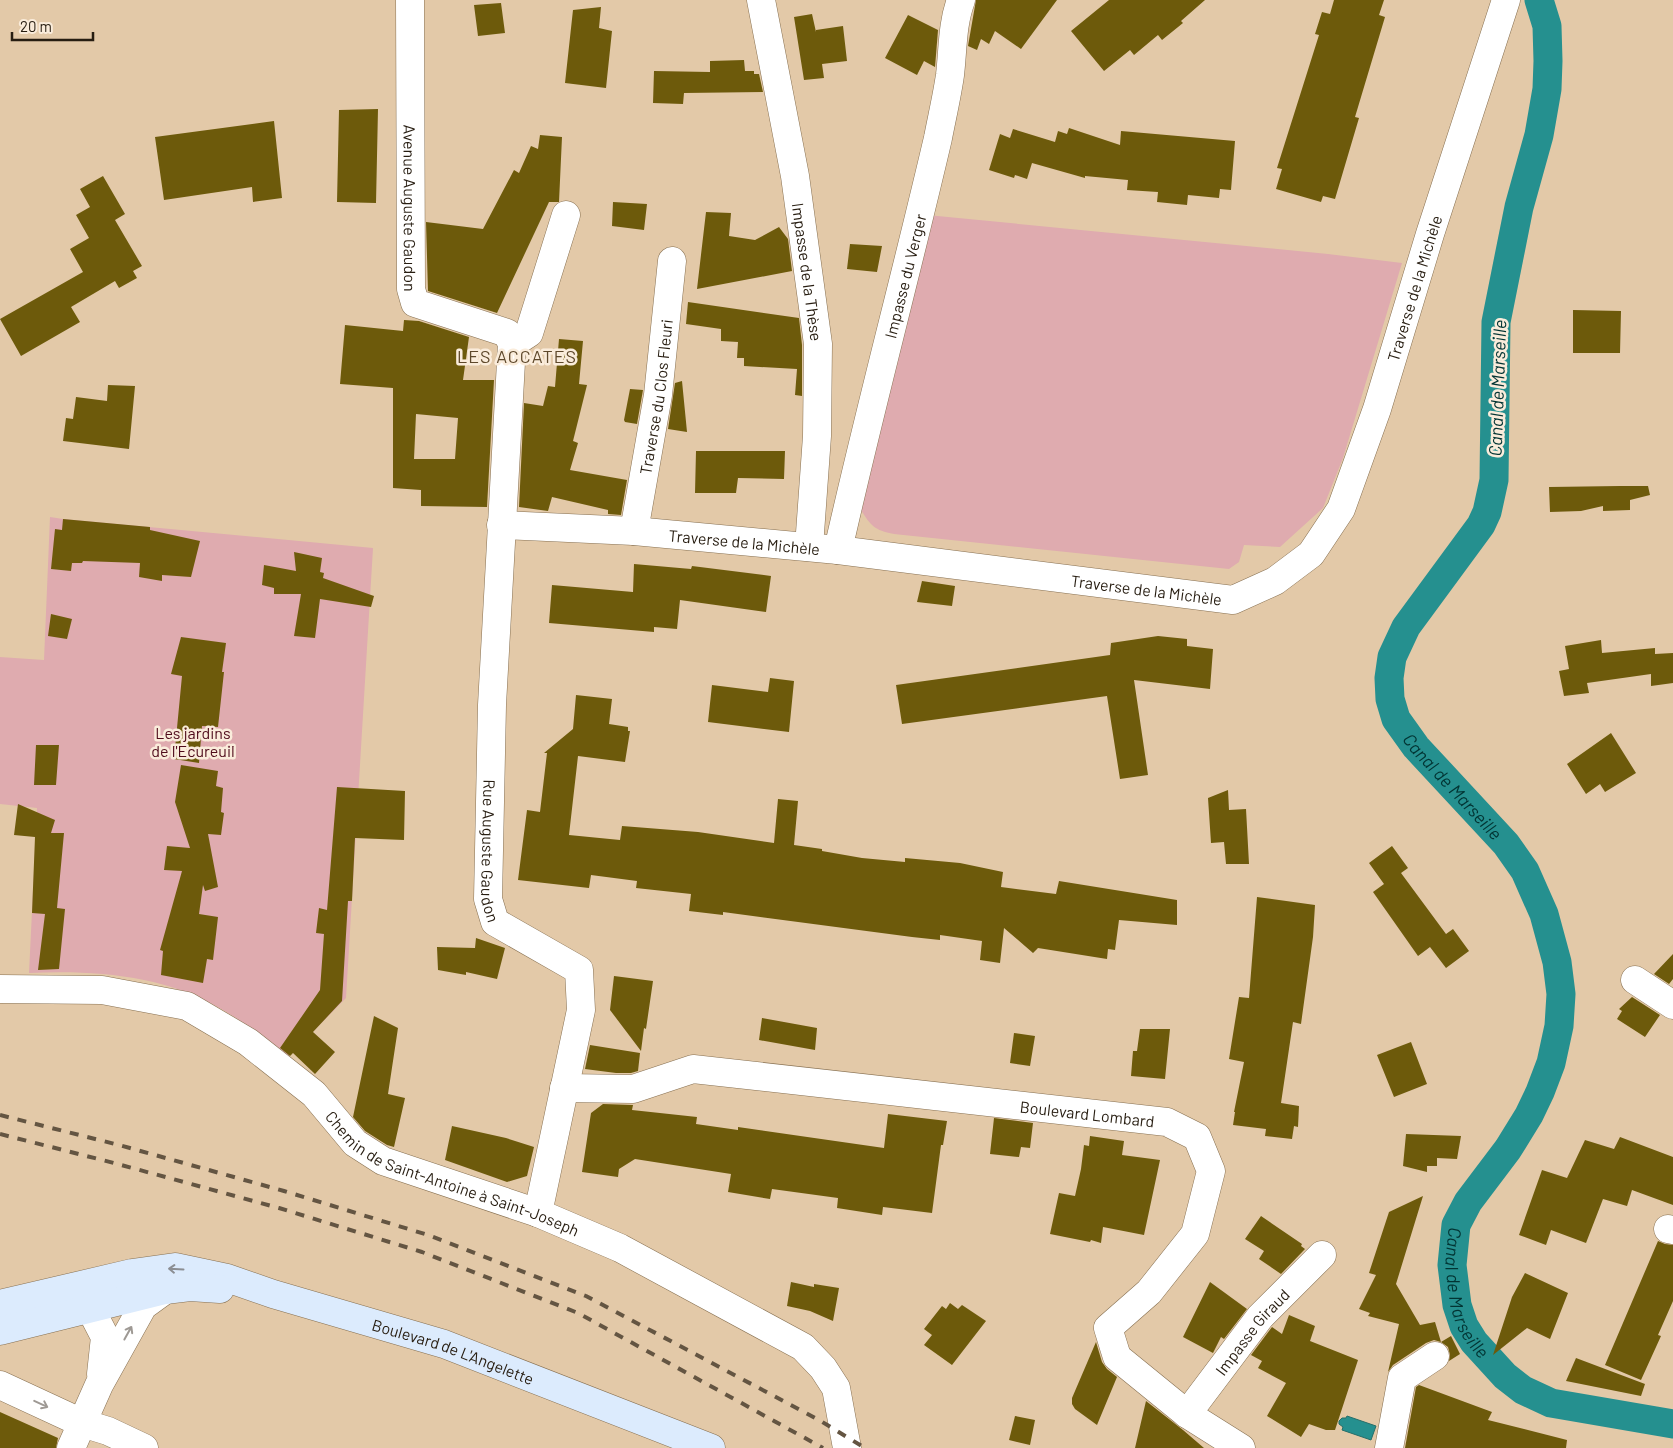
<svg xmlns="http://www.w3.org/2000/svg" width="1673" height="1448" font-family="Barlow,sans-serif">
<rect width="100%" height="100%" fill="#e3c9a8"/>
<!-- green -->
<path fill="#dfabaf" d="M927 215 1328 254 1402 263 1343 458 1323 508 1280 547 1244 545 1239 562 1229 569 894 534C874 530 871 526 861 510Z
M50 517 63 519 373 548 346 998 288 1057C267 1041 246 1023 223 1010 164 975 96 970 29 973L37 808 0 804V657L44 660Z"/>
<!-- water -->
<path fill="#25908f" stroke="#266e69" d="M1347 1416 1376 1426 1371 1440 1342 1430 1343 1427 1339 1424V1421L1342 1418H1346Z"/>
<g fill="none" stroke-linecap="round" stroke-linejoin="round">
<!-- canal -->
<path stroke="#25908f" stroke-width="29" id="s1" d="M1539 0 1547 26 1548 61 1547 89 1539 135 1519 207 1496 322 1494 480 1487 512 1481 525 1406 627 1392 657 1389 678 1390 699 1396 719 1416 747 1506 844 1525 871 1544 914 1557 962 1561 994 1559 1026 1551 1063 1540 1092 1529 1115 1508 1149 1468 1202 1456 1225 1452 1265 1457 1305 1464 1326 1474 1342 1505 1376 1523 1390 1551 1403 1673 1424"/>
</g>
<!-- building -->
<path fill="#6d5a0b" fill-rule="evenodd" d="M976 0H1057L1021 49 995 31 989 44 981 39 977 50 968 46Z
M1109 0H1205L1181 21 1183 23 1162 40 1158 35 1134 55 1130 50 1104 71 1071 31Z
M1334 0H1384L1379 15 1385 17 1355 117 1359 118 1335 199 1323 196 1321 202 1276 189 1282 169 1277 168 1319 35 1315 34 1322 12 1330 14Z
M501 3 505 33 478 36 474 5Z
M601 7 599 28 612 31 606 88 565 83 573 10Z
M812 14 816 32V30L843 26 847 61 822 64 824 78 804 80 794 17Z
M908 15 938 30 935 67 924 61 917 75 885 58Z
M744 60 745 71H754V74H759L763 92 684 93 683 104 653 103 654 71 710 72V61Z
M378 109 376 203 337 202 339 110Z
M274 121 282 198 253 202 252 187 164 200 155 137Z
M1069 128 1120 145 1121 131 1235 141 1231 190 1220 189 1219 198 1188 195 1187 205 1157 202 1158 192 1127 190 1128 180 1085 176V178L1032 163 1027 179 1015 175 1014 178 989 170 1000 134 1010 138 1013 129 1055 142 1058 131 1067 134Z
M540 135 562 137 559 202H549L497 313 428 291 426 222 483 229 514 170 519 173 531 146 538 149Z
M103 176 125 214 115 220 142 266 133 271 137 278 119 288 115 281 71 307 80 322 21 356 0 319 83 272 70 249 89 238 76 215 90 207 80 189Z
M613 202 647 204 644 230 612 226Z
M706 212 731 213 729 236 755 240 779 227 788 239 792 271 697 289Z
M850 244 882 246 877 272 847 269Z
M688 302 799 318 802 345V396L795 395 797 369 744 366V358H737L738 342 721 341V329L686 324Z
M1573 310 1621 311 1620 353H1573Z
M404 320 419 321 469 337 463 380H494L487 507 421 506V490L393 488V388L340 384 345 325 403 331ZM416 414 458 418 455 459H414Z
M559 339 583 341 579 384 587 385 573 441 578 443 570 470 627 480 621 515 608 514V510L552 497 548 511 519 507 524 403 543 406 548 386 555 387Z
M682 381 687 432 668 429 675 383Z
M108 385 135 386 129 449 63 441 66 418 73 419 76 397 107 401Z
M630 389 643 390 637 424 625 422 624 420Z
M696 451H785L784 479 738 478 736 493H695Z
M1620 486H1648L1650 495 1630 500V510L1603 511V506L1581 511 1550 512 1549 487Z
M63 519 150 527V530L200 541 191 577 162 575V581L139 577 140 563 83 561 82 563H72L71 571 51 569 55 529 62 530Z
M294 552 322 558 320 572 324 573 323 578 374 596 371 607 320 599 315 638 294 636 301 594H274V588L262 585 264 565 296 571Z
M634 564 691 569 692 566 771 576 766 612 680 600 677 629 654 627V632L549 623 552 585 633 592Z
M922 581 955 586 952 606 917 602Z
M51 614 72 619 67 639 48 636Z
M1158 636 1187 639V646L1213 649 1210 689 1134 680 1148 775 1120 779 1107 696 902 724 896 685 1110 655 1111 643Z
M181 637 226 643 222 672H224L218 727 202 726 199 763 174 759 182 676 171 674Z
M1601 640 1602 653 1655 648V654L1673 653V683L1651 686V674L1587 683 1589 693 1564 696 1559 671 1569 669 1565 646Z
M770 678 794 681 789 732 708 722 712 685 768 692Z
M576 695 612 699 609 724 628 727V731H630L625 762 578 756 569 835 620 840 622 826 698 832 774 843 778 799 798 801 794 845 822 849V851L862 858 905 862V858L960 863 1003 872 1001 887 1056 894 1059 881 1177 900V925L1119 920 1115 950 1108 949 1107 959 1038 948 1033 953 1004 928 1000 963 980 960 982 941 940 935V940L912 937 723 912V915L689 911 691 894 636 888 637 881 591 875 589 888 518 880 527 810 540 812 547 753H544L573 729Z
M1611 733 1636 773 1605 792 1600 784 1586 794 1567 764Z
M36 745H59L56 785H34Z
M181 765 218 771 216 786 223 788 221 812 224 813 221 835 208 834 218 887 205 891 203 885 199 914 218 917 213 960 207 959 203 983 161 975 163 951 160 950 182 871 164 870 167 846 190 848 175 802Z
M337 787 405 791 404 840 355 838 352 901H348L342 1001 313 1032 335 1052 315 1074 293 1053 290 1056 280 1048 320 990 324 934 316 933 319 908 327 910Z
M1228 790 1229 810 1246 809 1249 864H1226L1224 842 1211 843 1208 798Z
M18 804 55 820 51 833H64L57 908 65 909 59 969 38 970 45 914 32 913 35 837 14 835Z
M1392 846 1408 868 1401 873 1432 915 1446 934 1453 929 1469 951 1446 968 1430 947 1418 956 1373 892 1384 884 1369 863Z
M1257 897 1315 905 1313 937 1301 1024 1293 1022 1281 1103 1299 1106 1298 1127 1294 1126 1292 1139 1265 1136 1266 1129 1233 1125 1235 1112H1234L1244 1062 1229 1059 1239 997 1249 998Z
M476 938 505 948 497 979 466 972V975L438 970 437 947 475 948Z
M1673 954V979L1669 984 1654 974Z
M614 976 653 981 646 1029 644 1028 641 1051 610 1010Z
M1632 997 1660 1015 1645 1037 1617 1019 1622 1011 1619 1009Z
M374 1016 398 1028 388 1094 405 1098 394 1147 387 1145 365 1131 353 1117Z
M762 1018 817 1028 815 1050 759 1040Z
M1140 1029H1170L1165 1079 1131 1076 1133 1051H1137Z
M1014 1033 1035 1036 1030 1066 1010 1063Z
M1411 1042 1427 1084 1394 1097 1377 1055Z
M590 1045 640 1053 638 1071 631 1073H616L585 1069Z
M603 1104 633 1105 632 1110 697 1117 696 1124 738 1130V1127L884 1148 888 1114 947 1121 943 1145H941L932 1213 883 1207 882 1215 837 1208 838 1198 772 1189 770 1199 728 1192 731 1174 635 1159 619 1169 618 1177 582 1172 591 1113Z
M994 1118 1033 1123 1030 1148 1021 1147 1019 1157 990 1154Z
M452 1126 506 1138 534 1147 527 1176 507 1182 445 1160Z
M1406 1134 1461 1136 1457 1159 1437 1158V1166H1427V1172L1403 1166Z
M1090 1136 1124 1141 1122 1155 1160 1160 1144 1235 1103 1227 1101 1243 1091 1240 1090 1242 1050 1234 1059 1193 1075 1196 1081 1169 1084 1145 1089 1146Z
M1620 1137 1673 1157V1205L1632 1190 1627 1206 1603 1199 1586 1243 1551 1230 1546 1245 1519 1235 1542 1170 1567 1178 1585 1140 1614 1149Z
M1423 1196 1396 1284 1420 1325 1435 1322 1441 1342 1451 1336 1460 1354 1449 1361 1450 1355 1448 1347 1441 1342 1434 1340 1426 1343 1393 1365 1388 1372 1399 1324 1368 1316 1370 1313 1359 1309 1376 1275 1369 1273 1389 1212Z
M1261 1216 1302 1244 1301 1246 1305 1249 1281 1274 1259 1259 1264 1251 1245 1239Z
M1658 1241 1665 1244 1673 1245V1301L1658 1335 1661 1336 1641 1380 1605 1365Z
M1525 1273 1568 1293 1550 1339 1527 1328 1493 1355 1512 1297Z
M791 1282 814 1287V1284L839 1288 833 1321 810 1311 787 1306Z
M1210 1282 1247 1309 1224 1339 1221 1337 1213 1353 1183 1337Z
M950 1303 958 1309 962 1305 986 1321 952 1365 924 1345 932 1335 924 1329 942 1306 946 1309Z
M1289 1315 1315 1326 1310 1341 1358 1360 1335 1430H1326L1309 1424 1301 1437 1267 1416 1286 1383 1258 1368 1262 1361 1251 1355 1272 1327 1282 1334Z
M1096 1342 1102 1362 1107 1369 1117 1377 1097 1425 1075 1409 1072 1404V1398Z
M1576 1358 1645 1384 1641 1396 1566 1381Z
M1419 1385 1492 1412 1488 1420 1567 1440 1566 1448H1405L1416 1387Z
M1146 1401 1183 1430 1204 1448H1135Z
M0 1412 58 1438 56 1448H0Z
M1015 1416 1035 1420 1030 1445 1009 1440Z"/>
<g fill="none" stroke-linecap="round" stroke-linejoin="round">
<!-- minor casing -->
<g stroke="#877051" stroke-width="29">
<g id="minor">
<path id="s2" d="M410 0 411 289 415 303 507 333 512 344 492 705 488 899 495 922 579 970 581 1010 538 1213"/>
<path id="s3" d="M761 0 795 176 818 344 817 436 809 547"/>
<path d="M512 344 529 333 566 215"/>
<path id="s4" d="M501 525 634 531 838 550 1233 600 1275 581 1311 554 1341 509 1377 409 1430 234 1506 0"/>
<path id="s5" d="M634 531 658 395 672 261"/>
<path id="s6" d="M838 550C869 412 906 275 938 138 942 117 947 96 950 75 953 50 952 24 961 0"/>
<path d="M1635 980 1673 1005"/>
<path id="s7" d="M0 989 102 990 187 1006 248 1042 314 1094 355 1143 383 1161 538 1213 620 1248 803 1347 823 1368 836 1388 847 1448"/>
<path id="s8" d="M564 1088 633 1089 693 1069 1167 1122 1197 1137 1211 1171 1195 1234 1149 1292 1108 1328 1117 1357 1187 1414 1241 1448"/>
<path d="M1668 1229 1673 1230"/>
<path d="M68 1306 90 1308 105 1337 101 1374"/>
<path d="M0 1385 82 1423 108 1431 144 1448"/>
<path id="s9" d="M1187 1414 1260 1317 1322 1255"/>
<path d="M71 1448 99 1385 143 1306 165 1290"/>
<path d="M1389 1448 1402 1378 1435 1356"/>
</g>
</g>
<!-- secondary casing -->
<g stroke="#877051" stroke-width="29">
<g id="secondary">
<path id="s10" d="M0 1304 132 1273 175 1267 227 1278 273 1294 444 1344 711 1448"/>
<path d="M0 1331 165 1290 190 1287 220 1289"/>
</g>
</g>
<!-- minor -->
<use href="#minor" stroke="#fff" stroke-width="28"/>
<!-- secondary -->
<use href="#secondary" stroke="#dcebfd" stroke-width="28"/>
<!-- rail -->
<path stroke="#645542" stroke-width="4" stroke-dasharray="9 9" stroke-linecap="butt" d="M0 1115 119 1145 284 1191 428 1235 586 1296 819 1420 865 1448
M0 1134 114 1163 279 1208 422 1252 578 1313 823 1448"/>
</g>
<!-- one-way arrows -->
<defs><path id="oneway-shaft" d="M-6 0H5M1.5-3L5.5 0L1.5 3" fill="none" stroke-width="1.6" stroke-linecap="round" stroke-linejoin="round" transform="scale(1.25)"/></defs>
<use stroke="#8b8e93" href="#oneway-shaft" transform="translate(176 1269) rotate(-177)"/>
<g stroke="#9e9994">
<use href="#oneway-shaft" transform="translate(128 1333) rotate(-61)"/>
<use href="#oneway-shaft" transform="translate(41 1404) rotate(25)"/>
</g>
<g text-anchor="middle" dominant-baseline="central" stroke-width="5" stroke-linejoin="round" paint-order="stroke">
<!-- street labels -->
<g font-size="16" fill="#271d11" stroke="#faecdb">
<text stroke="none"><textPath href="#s2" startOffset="208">Avenue Auguste Gaudon</textPath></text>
<text stroke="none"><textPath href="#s3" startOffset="276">Impasse de la Thèse</textPath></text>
<text stroke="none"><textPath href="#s6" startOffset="282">Impasse du Verger</textPath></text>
<text stroke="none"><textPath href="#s4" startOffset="1114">Traverse de la Michèle</textPath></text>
<text stroke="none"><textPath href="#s5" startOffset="136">Traverse du Clos Fleuri</textPath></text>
<text stroke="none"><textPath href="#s4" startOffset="244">Traverse de la Michèle</textPath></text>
<text stroke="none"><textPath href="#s4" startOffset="649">Traverse de la Michèle</textPath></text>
<text stroke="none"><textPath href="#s2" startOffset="920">Rue Auguste Gaudon</textPath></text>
<text stroke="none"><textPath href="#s8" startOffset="529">Boulevard Lombard</textPath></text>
<text stroke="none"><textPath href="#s7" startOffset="508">Chemin de Saint-Antoine à Saint-Joseph</textPath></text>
<text stroke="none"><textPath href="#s9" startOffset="105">Impasse Giraud</textPath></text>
<text stroke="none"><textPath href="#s10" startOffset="470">Boulevard de L'Angelette</textPath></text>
</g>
<!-- park labels -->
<g font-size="16" fill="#4f0b1b" stroke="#faecdb">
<text x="193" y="732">Les jardins<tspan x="193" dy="18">de l'Ecureuil</tspan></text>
</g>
<!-- neighbourhood labels -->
<g font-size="18" letter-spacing="1" fill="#5e482b" stroke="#faecdb">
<text x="517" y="356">LES ACCATES</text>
</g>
<!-- water labels -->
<g font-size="18" font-style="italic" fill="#023433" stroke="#faecdb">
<text transform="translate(1497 388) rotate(-88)">Canal de Marseille</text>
<text stroke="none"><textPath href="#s1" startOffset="845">Canal de Marseille</textPath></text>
<text stroke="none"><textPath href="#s1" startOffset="1415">Canal de Marseille</textPath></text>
</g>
</g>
<!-- scale -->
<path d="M12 32v8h81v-8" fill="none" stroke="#271d11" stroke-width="2.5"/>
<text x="20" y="32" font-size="15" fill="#271d11" stroke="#faecdb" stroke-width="4" paint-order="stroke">20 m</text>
</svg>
